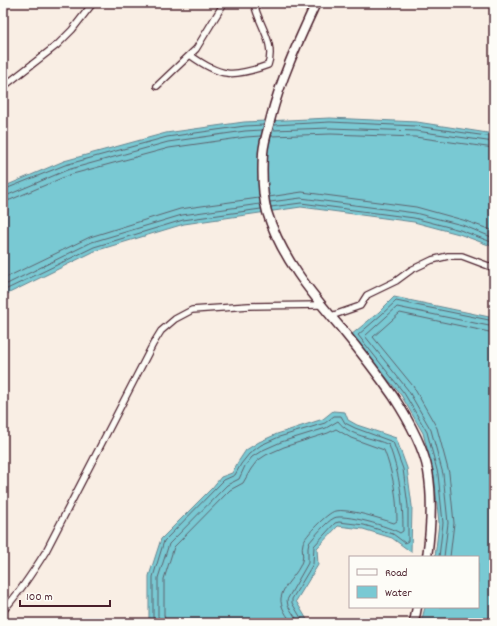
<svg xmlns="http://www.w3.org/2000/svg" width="497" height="626" font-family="Dekko,sans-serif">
<rect width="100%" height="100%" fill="#f9eee4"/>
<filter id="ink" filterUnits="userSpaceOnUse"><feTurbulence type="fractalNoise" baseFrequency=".025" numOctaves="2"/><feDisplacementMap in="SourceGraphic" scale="8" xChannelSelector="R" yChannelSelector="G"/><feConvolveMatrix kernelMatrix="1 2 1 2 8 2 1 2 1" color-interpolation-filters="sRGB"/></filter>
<g filter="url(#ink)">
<!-- water -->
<path fill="#79c9d3" stroke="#668590" d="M330 118 417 122 494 134V247L459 234 414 222 301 207 184 224 95 251 3 296V187L64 161 166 133 244 122Z
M394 297 494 318V623H421L425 607H478V557H435L439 523 434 475 423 433 401 395 351 335 379 312Z
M333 411 345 412 348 420 357 425 396 438 407 468 412 506 411 552 392 538 363 529 338 526 317 548 318 565 296 601 309 623H152L149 619V576L161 539 212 488 221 477 232 473 238 462 246 450 259 442 277 434 323 419Z"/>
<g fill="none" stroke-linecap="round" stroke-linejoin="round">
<!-- shore -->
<path stroke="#5d636e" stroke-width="1" d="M274 125 330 122 416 126 494 137
M273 130 330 128 416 131 494 142
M271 136 331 134 415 137 494 148
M3 190 65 165 167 137 245 126 264 125
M3 195H8L67 170 168 142 245 131 262 130
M269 197 302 192 416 207 463 220 494 231
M3 201 10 200 69 175 169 148 246 137 261 136
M270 202 301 198 415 213 462 225 494 238
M271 207 301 203 414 218 460 230 494 243
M3 279 90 237 180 209 259 198
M3 286 92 242 182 215 260 204
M3 291 94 247 183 220 261 209
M439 557 443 523 438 474 427 432 404 393 358 335 381 315 396 301 494 321
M444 557 448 523 443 474 431 430 408 390 365 336 397 307 494 327
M450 557 454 523 449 473 437 428 413 386 373 337 400 313 494 333
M155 623 153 617V577L164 541 224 480 235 475 241 464 249 454 261 445 279 437 325 423 334 416H341L345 423 355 428 393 442 403 469 408 506V541L405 543 393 534 364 525 339 522 335 523 314 546 313 564 292 599V603L304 623
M160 623 158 616V578L169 544 227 485 239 479 245 466 252 457 263 450 281 442 326 428 338 421C350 437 372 437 389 445 400 475 403 500 403 531L400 533C391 527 343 513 334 518 326 522 315 536 309 543L308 548V563L287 600 288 606 299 623
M166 623 164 615V579L174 547 230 490 243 483 251 469 257 461 266 455 284 447 328 433 336 429 351 438 384 450C393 473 397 497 397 521L394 523C381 519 348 508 335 511 327 513 305 536 303 543 301 549 304 556 302 561 298 575 283 584 281 598 280 607 287 616 292 623"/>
<!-- minor casing -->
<g stroke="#4a1f2b" stroke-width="8">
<path id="minor" d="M190 55C220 77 233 78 268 65 276 43 258 24 254 3
M157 86 196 49 224 3
M3 87 57 45 72 30 93 3
M331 316 360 306 367 295 396 281 411 270 432 260 448 256H462L494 268
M3 611C20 592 33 572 46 551L153 344 161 331 175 319 192 310 249 306 321 305"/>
</g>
<!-- secondary casing -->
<g stroke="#4a1f2b" stroke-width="11">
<path id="secondary" d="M316 3C299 40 281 78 271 117 268 129 264 141 263 153 262 172 262 194 267 212 281 257 311 293 341 328 359 350 377 373 393 396 408 419 423 445 428 471 433 500 431 528 427 557
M414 623 417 607"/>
</g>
<!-- minor -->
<use href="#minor" stroke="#fdfcf7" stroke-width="5.5"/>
<!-- secondary -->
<use href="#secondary" stroke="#fdfcf7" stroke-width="8"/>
</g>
</g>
<!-- margin -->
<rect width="497" height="626" fill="none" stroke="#fdfcf7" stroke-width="16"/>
<rect x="8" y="8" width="481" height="610" fill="none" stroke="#4a1f2b" stroke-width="1.5" filter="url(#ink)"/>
<!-- legend -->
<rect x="349" y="556" width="130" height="52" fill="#fdfcf7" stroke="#b5a4a5"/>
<rect x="357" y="569" width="20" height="6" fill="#fdfcf7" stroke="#b5a4a5"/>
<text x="385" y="576" font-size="12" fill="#4a1f2b">Road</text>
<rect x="357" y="586" width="20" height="12" fill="#79c9d3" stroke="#b5a4a5"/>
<text x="385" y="596" font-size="12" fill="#4a1f2b">Water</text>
<!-- scale -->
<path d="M20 600v6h90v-6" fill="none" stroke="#4a1f2b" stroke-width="2"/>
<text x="26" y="600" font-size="12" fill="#4a1f2b" stroke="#fdfcf7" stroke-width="3" paint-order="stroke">100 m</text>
</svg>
